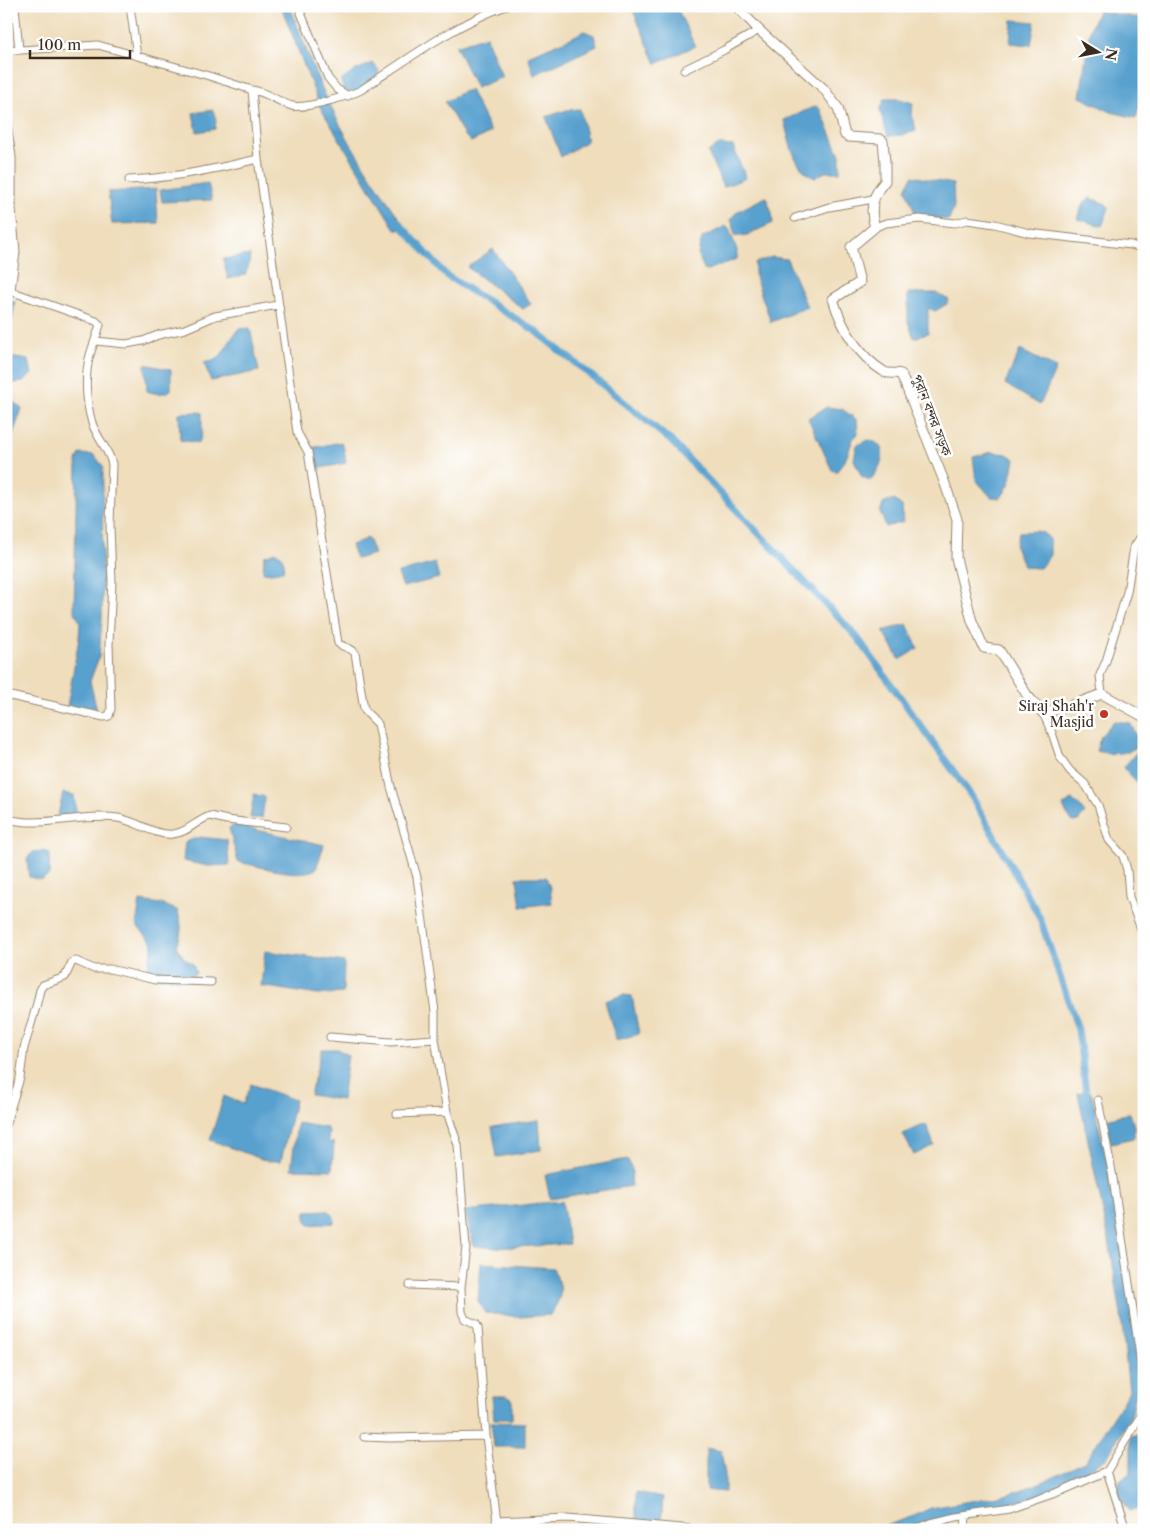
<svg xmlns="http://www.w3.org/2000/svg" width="1150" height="1536" font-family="'Libre Caslon Text','Noto Serif Bengali',serif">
<rect width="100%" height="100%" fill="#fff"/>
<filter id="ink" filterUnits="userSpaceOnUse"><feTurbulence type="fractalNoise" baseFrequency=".02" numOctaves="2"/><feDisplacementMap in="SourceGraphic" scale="10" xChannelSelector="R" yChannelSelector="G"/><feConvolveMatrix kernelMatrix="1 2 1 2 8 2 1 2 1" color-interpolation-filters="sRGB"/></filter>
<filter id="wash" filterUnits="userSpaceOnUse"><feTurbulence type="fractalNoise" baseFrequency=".0096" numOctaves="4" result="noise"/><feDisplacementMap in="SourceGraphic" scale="20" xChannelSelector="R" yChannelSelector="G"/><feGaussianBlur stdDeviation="1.12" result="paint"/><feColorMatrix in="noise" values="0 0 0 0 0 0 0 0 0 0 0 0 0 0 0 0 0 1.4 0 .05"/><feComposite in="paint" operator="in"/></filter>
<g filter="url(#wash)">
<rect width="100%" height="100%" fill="#efddbb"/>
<!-- water -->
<path fill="#58a1cf" stroke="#4a6676" d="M281 6H290C306 49 321 92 344 132 361 163 382 193 402 222L403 229H395L321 109Z
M631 6H676L695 46 656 64Z
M1098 11 1144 19V87L1136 118 1111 112 1080 97 1090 29Z
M1012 20 1035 22 1031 45 1010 43Z
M584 31 594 35 597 46 534 75 528 56 571 38Z
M486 36 502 77 476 88 456 46Z
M373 63 379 71 377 76 357 92 344 91 341 81 356 70Z
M470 90 491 132 471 142 464 135 445 102 462 92Z
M885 99H900L913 103 912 114 916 130 902 135 888 136 880 110Z
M816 106 820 109 840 155V172H825L815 178C794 170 789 140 784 120Z
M580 109 587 141 561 157 546 117 567 110Z
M213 110 216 120 215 129 197 132 193 113Z
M719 145 733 146 746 178 723 187 708 152Z
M912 176 953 184 954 207 949 220 916 216 906 189Z
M208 183 212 200 162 202 160 190Z
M156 189 158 223 112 224 108 192Z
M766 197 772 213 773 223 747 235 735 236 731 218 738 211Z
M1090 198 1106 204 1109 208 1102 226 1078 219 1083 203Z
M726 226 729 229 737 250V259L705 271 698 254 702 238Z
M493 249 531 304 523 309 467 267Z
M250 255 249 265 245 275 228 279 223 259Z
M772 257 787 259 807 307 771 322 755 277V263Z
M908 293H936L949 300 947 304 935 311 928 308V333L914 338 908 322Z
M6 299 15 302 10 333 9 357 29 360 32 374 23 382 7 384Z
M250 328 259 371 211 381 204 363 219 358 238 329Z
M1020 350 1056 368 1040 405 1005 384Z
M145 364 171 370V390C163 395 155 394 147 391Z
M6 396 22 409 13 434 6 432Z
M827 407 842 409 857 420 858 434 853 439 845 461 836 472 832 470 808 418Z
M198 412 202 413V434L199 443 180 440 179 413Z
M869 440C891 445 882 468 870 480L862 477 854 460 857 445Z
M341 442 344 449 346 463 316 469 311 448Z
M992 452 1007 454 1015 459 1010 483 1001 498 991 497 976 480 973 457Z
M80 454 94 455 103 466 102 618 99 657 90 681 97 711 67 707 79 638 80 622 74 610 77 461Z
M894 500 902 506 903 522 886 527 880 512 884 502Z
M1037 531 1043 533 1050 539V555L1040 568 1024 567 1015 546 1019 532Z
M368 538 374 554 356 559 351 545Z
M276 552 282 556 284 563 283 571 272 573 263 572 264 556Z
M435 563 439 578 403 587 398 573Z
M907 624 918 648 900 660 883 631Z
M1114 721 1130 723 1141 744C1128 755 1112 755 1096 751L1101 736Z
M1144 744V789L1123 768Z
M63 793 74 795 76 810 72 818 57 819Z
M254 794 265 797 262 818H250Z
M1071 800 1077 803 1085 813 1078 821 1073 822 1067 815 1063 806Z
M235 825 324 845 316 869C297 879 259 866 238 862L229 828Z
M200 837 227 840 229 865 208 866 183 861 185 842Z
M42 851 50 853 49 875 42 880 29 877 27 858 33 852Z
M524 877H546L550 888 552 903 521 907 517 878Z
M140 901 161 904 177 910C182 923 183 933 176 946L184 958 193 964 196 973 190 980 150 977C145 968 152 954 153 943L136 925Z
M265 951 344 962 343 993 318 995 261 986Z
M623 995 632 996 639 1034 616 1040 605 1001Z
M322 1049H337L348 1055 342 1100 310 1095Z
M251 1084 295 1100 281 1161H267L210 1140 224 1096 243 1104Z
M1091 1092 1108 1165 1132 1316 1139 1379 1131 1416 1107 1458 1073 1480 1038 1495 1003 1506 947 1518 948 1530H934L932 1522 910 1530H874L912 1517 931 1508 1010 1494 1048 1480 1086 1461 1129 1391 1121 1315 1109 1240 1078 1093Z
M1130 1113 1134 1126V1138L1111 1143 1106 1119Z
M539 1120 541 1150 497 1157 492 1127Z
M297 1123 327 1128 329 1132 328 1142 334 1143 332 1170 291 1169Z
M926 1124 934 1145 914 1155 903 1134Z
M627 1159 632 1169 631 1186 550 1199 545 1175Z
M562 1201 569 1244 496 1248 474 1246 465 1211Z
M328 1210 334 1216V1223L309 1225 306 1220V1211Z
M481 1263 553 1268C563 1291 564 1293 550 1315L521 1317 485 1313 478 1301Z
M492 1396H506L512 1399V1419H494Z
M491 1422 525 1423V1447H494Z
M1138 1434 1143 1439 1144 1441V1506L1129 1511 1118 1494 1119 1482 1131 1472V1436Z
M706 1448 721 1451 725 1474V1492L706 1490Z
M636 1492 663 1497 661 1523 636 1520Z"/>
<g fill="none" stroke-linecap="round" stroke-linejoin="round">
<!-- canal -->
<path stroke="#58a1cf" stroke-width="7" d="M399 223 447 276 534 330 613 393 671 441 857 637 972 797 1039 916 1078 1029 1087 1101"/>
</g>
</g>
<g filter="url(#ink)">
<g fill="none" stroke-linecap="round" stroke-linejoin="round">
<!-- street casing -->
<g stroke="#95846c" stroke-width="9">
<path id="street" d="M15 6 19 50
M130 6 137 56
M298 6 328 78 337 89 348 96
M6 51 98 45 209 76 252 90 258 159 297 432 308 452 338 643C343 648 351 647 355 653L364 709 367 713 378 724 391 787 417 877 435 1012V1039L447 1112 458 1145 466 1247 461 1287 462 1312 465 1319 476 1324 478 1328 486 1436 498 1530
M684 70 724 50 759 30
M252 90C267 92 278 102 292 106 305 109 349 96 361 90 408 59 453 25 506 6
M6 118 12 157V209L16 252 11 290 13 292 96 321 100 325C97 335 93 345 90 355 84 376 86 402 92 423 97 438 109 450 112 464L110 525 112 582 109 644 111 709 109 716 104 717 6 695
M129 180C173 178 215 169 258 159
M795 218 829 207 873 199
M875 227 886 223 919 219 955 223 967 220 995 224 1029 233 1131 245 1144 249
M96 341 126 344 143 341 158 335 185 329 215 316 278 305
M1102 694 1100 675 1106 661 1127 592 1134 547 1144 532
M1043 713 1052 733 1060 757 1070 771 1085 784 1098 805 1109 840 1123 856 1127 870 1129 897 1144 937
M6 820C14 820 22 822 29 822 58 823 89 814 118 818 137 821 154 836 173 834 187 833 197 820 210 816L227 820 286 827
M330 1037 390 1042 435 1039
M1098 1100 1112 1172 1144 1382
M397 1114 447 1112
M6 1123 20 1078 24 1048 36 1007 40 990 43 985 65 977 72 962 76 961 94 969H110L155 980 211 982
M410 1285 461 1287
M364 1437 389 1438 486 1436
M1107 1471 1126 1530
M496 1521 568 1518 704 1530
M914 1530 931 1523 956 1517 1009 1509 1061 1491 1107 1471 1144 1410
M965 1530 966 1516"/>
</g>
<!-- secondary casing -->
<g stroke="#95846c" stroke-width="11">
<path id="secondary" d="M736 6 759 30 824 89 838 108 845 135 849 137 880 139 883 141 885 162V181C872 195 869 210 875 227L851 247 860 282 833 299C842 328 858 355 883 371 888 375 896 372 901 374L944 481 957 519 956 558 972 621 984 648 999 650 1027 695 1043 713 1067 707 1102 694 1144 717"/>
</g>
<!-- street -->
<use href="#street" stroke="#fff" stroke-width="7"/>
<!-- secondary -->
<use href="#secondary" stroke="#fff" stroke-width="9"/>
</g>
</g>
<!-- markers -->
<circle fill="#c8321e" stroke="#fff" stroke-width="2" cx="1104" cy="714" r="5"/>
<g text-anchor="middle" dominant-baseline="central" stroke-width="5" stroke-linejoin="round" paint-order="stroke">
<!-- street labels -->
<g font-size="14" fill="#3b2a1e" stroke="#fff">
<text transform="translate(932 415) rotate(69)">পুরান বন্দর সড়ক</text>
</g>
<!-- poi labels -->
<g font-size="14" fill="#3b2a1e" stroke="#fff" text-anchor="end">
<text x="1094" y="706">Siraj Shah'r<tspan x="1094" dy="16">Masjid</tspan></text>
</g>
</g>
<!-- margin -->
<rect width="1150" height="1536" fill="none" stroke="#fff" stroke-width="25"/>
<!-- north arrow -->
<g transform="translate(1098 52) rotate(100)" stroke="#ffffff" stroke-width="4" paint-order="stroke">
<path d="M0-4L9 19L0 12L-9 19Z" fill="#3b2a1e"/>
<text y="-8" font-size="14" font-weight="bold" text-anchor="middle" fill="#3b2a1e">N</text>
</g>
<!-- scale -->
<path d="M30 50v8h100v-8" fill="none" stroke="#3b2a1e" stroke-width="2.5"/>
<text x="38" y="50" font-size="15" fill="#3b2a1e" stroke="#ffffff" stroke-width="4" paint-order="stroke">100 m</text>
</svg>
